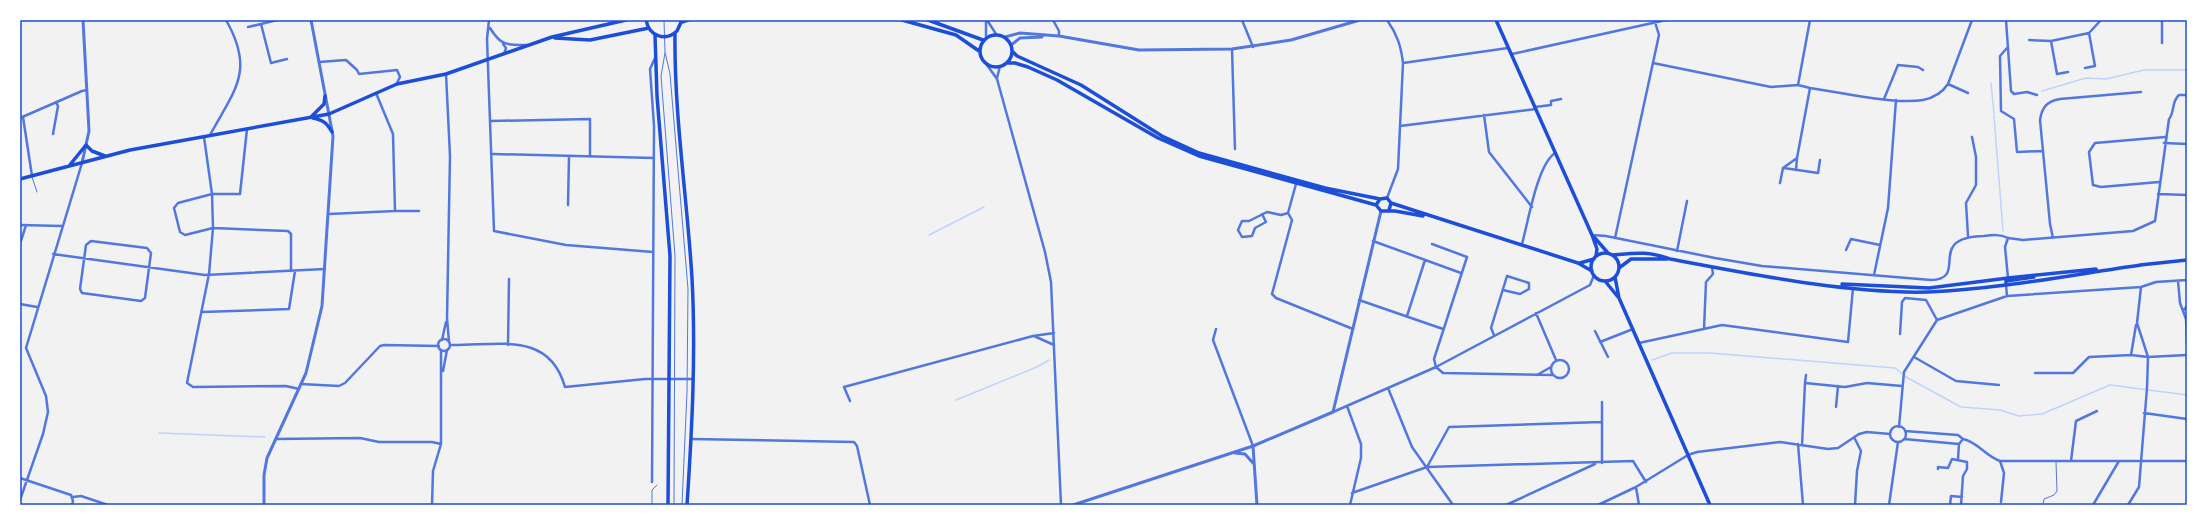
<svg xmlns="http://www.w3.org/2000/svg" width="2207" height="525" font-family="'Zilla Slab',serif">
<rect width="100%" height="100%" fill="#f2f2f2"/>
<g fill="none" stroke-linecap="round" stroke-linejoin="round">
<!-- stream -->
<path stroke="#bfd3fe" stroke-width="1.5" d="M1991 83 1994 114
M2042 91 2086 78 2106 79 2144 70H2187
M1994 116 2003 231
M929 235 984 207
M1652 360 1672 353H1710L1895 368 1906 377 1961 407 2000 410 2019 416 2042 414 2110 385 2187 395
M956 400 1037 367 1049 360
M159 433 265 437"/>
<!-- service -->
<path stroke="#5277de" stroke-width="1" d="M664 20 665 52 670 74 688 289 687 392 682 505
M665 53 661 76 675 256 674 505
M32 177 37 192
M652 505V490L657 485
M2043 505 2044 499 2054 495 2057 491 2056 462"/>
<!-- minor -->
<path stroke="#5277de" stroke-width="2.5" d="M277 20 261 24 271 63 287 59
M489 20 487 39 494 231 566 245 653 252
M987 20 996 34
M1053 20 1059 31V36
M1242 20 1253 47
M2006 20 2011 91 2014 94 2027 92 2037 95
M2162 20V43
M248 27 261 24
M490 28C501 46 507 45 527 45
M986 37V20
M2029 40 2051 41 2089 33 2101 20
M2051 41 2057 74 2068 72
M503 44 506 48 504 54
M2007 48 2000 56 2001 111 2014 119 2017 152 2042 151
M1232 49 1235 149
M1512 54 1666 20
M319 62 346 60 357 70 359 74 397 70 400 77 397 83
M1403 63 1508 48
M1653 63 1771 87 1798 85 1810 88C1840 92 1895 105 1923 100 1933 98 1942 93 1948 84L1972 20
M987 65 997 79 1045 252 1051 282 1061 505
M2085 68 2095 66 2089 33
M446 74 450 156 447 318 449 342
M997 78 1000 66
M1948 84 1968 93
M1798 85 1810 20
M1884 99 1898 65 1918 67 1923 70
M1535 107 1551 105V101L1561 99
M1484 115 1489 152 1532 207
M23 117 32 176
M20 118 82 91 87 90
M491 121 590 119V156
M1400 126 1536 109
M247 129 240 194H212L178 203 174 208 180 232 185 235 213 228 288 231 291 234V271
M53 134 58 106 56 102
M210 135C235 89 255 71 226 20
M204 137 212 194 213 228 209 274 187 383 193 387 286 386 299 389
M2164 143 2187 144
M493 154 654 158
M1784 168 1818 173 1820 160
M1796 170 1797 158
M2159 182 2101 187 2093 185 2089 152 2095 143 2165 137
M1780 183 1783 168 1797 158 1810 88
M2158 194 2187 195
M1387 198 1398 169 1403 63C1401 46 1397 34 1387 20
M568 205 569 157
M395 211H419
M1288 213 1292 220 1272 294 1276 298 1353 329
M1288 213 1296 184
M329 214 395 211 393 134 376 93
M1262 214 1266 222 1255 228 1252 236 1242 237 1238 230 1242 221H1249L1267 212 1281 215 1288 213
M20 225 62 226
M1592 235 1606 236 1715 258 1762 266 1931 280C1970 279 1924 237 1984 236 1992 235 2000 234 2008 238
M1968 236 1966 203 1976 185V157L1972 137
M1615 238 1659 35 1655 22
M2053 238 2050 224 2040 120C2042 107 2047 101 2060 99L2141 92
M91 241 147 248 151 253 145 298 141 301 82 293 80 289 86 245Z
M1373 241 1461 273
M20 244 26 225
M1432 244 1467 257 1434 359 1436 367 1443 373 1553 375
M1522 244C1528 223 1537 165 1555 153
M1846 250 1851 239 1880 245
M1677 251 1687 201
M53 254 205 275 325 269
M1874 275 1888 208 1896 100
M2008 278 2005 247 2008 238 2023 240 2133 231 2155 221 2169 119C2175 112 2171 102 2179 95H2187
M2178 281 2180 303 2186 319 2187 344
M2006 285 2007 296
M1359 300 1443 329
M20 304 37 307
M2183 311 2187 306
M202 312 289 309 295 271
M1536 313 1556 360
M1407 316 1425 260
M2136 325 2131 355 2148 357 2187 355
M1216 329 1213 340 1253 446
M1704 329 1706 282 1713 274 1712 267
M1595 331 1608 357
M1900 334 1902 302 1905 298 1926 300 1937 320
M1494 335 1491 328 1507 276 1529 283V289L1520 294 1503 290
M1034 336 1054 345
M438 345a6 6 0 1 1 12 0a6 6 0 1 1-12 0Z
M442 340 446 322
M1600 342 1633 329
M1639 343 1722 325 1848 342 1853 288
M450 345C497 346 549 330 565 387L645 379H693
M508 345 509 279
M1914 357 1956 381 1999 385
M1551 369a9 9 0 1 1 18 0a9 9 0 1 1-18 0Z
M443 371 447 350
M2035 373H2073L2089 357 2131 355
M1537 375 1551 367
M1805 383 1806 375
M301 384 339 386 345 383 380 346 384 345 439 346
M1388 388 1412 447 1453 505
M850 401 844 387 1033 336 1054 333
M1602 402V463
M1347 406 1361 444V458L1350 505
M1836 407 1838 386
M1333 412 1436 367 1590 285 1594 275
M2144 413 2187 419
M1890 434a8 8 0 1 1 16 0a8 8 0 1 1-16 0Z
M1899 427 1904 372 1937 320 2007 296 2141 287 2156 282 2187 280
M1854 437 1861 451 1857 471 1855 505
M276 439 360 438 379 442H432L441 444
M691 439 854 442 857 446 870 505
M1904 439 1959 444 1963 439 1958 435 1905 431
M1963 439C1978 442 1985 456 2000 461H2119
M1798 444 1803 505
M1802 445 1805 383 1845 387 1867 383 1902 386
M1958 459 1959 444
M2000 461 2004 473 2001 502
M2071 461 2076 421 2097 411
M1427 467 1449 427 1601 422
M1938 469V467L1948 468 1952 459 1967 462V469L1963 476 1961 505
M20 478 71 495 73 501 72 505
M652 482 654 126 650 69 655 58
M1636 487 1639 505
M1352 493 1427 467 1633 461 1646 482
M73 497 81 496 108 505
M20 500 43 434 48 412 46 396 26 348 82 163
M432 505 433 471 441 444V350
M1506 505 1595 464
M1598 505 1636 487 1688 455 1697 452 1780 442 1828 449 1838 448 1859 434 1867 432 1890 434
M1889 505 1898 442
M1950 505 1951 496 1962 497
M2093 505 2119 461H2187
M2128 505 2139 487 2147 388 2148 357 2137 323 2141 287"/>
<!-- tertiary -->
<path stroke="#5277de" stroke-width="3" d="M1005 37 1020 33 1059 36 1139 50 1232 49 1291 40 1360 20
M1011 45 1020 38 1042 37
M82 163 89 131 83 20
M1253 446 1257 505
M1235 453 1245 454 1253 463
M264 505V475L267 458 306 373 322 306 333 136 311 20
M1073 505 1253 446 1333 412 1381 211"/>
<!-- secondary -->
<path stroke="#1d4ed8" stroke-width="3.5" d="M646 20C649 36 665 42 677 31L682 20
M902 20 956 35 979 51
M928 20 983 40
M1496 20 1592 235 1597 249 1596 256
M682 22 688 20
M675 33C674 115 687 196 692 278 696 353 692 430 687 505
M980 51a16 16 0 1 1 32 0a16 16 0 1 1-32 0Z
M655 35 657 96 670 256 668 505
M555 38 590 40 649 28
M1012 51 1017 56 1081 85 1162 136 1199 153 1325 188 1380 199 1387 198 1391 203 1389 210
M1007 63H1015L1028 67 1057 80 1158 138 1199 156 1376 205
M311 117 324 104 325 96
M313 118C323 120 327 123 332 132
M69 166 86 145 92 151 105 156
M20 179 130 150 329 114 397 84 446 74 552 37 626 20
M1380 199 1376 205 1381 211H1395L1423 216
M1391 203 1578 263 1592 271
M1594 237 1608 253
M1591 267a14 14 0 1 1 28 0a14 14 0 1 1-28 0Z
M1613 255C1636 253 1648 251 1670 259 1751 274 1847 294 1928 292 2000 289 2071 275 2141 265
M1580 263 1594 259
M2140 265 2187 260
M1619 268 1631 259H1667
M1615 277 1619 298 1710 505
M1605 281 1618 297
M1842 284 1929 288 2008 278 2096 269
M2006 285V281L2034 277"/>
</g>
<!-- border -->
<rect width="2207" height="525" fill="none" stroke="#ffffff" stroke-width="42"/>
<rect x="21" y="21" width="2165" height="483" fill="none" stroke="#1d4ed8" stroke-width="1.5"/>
</svg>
